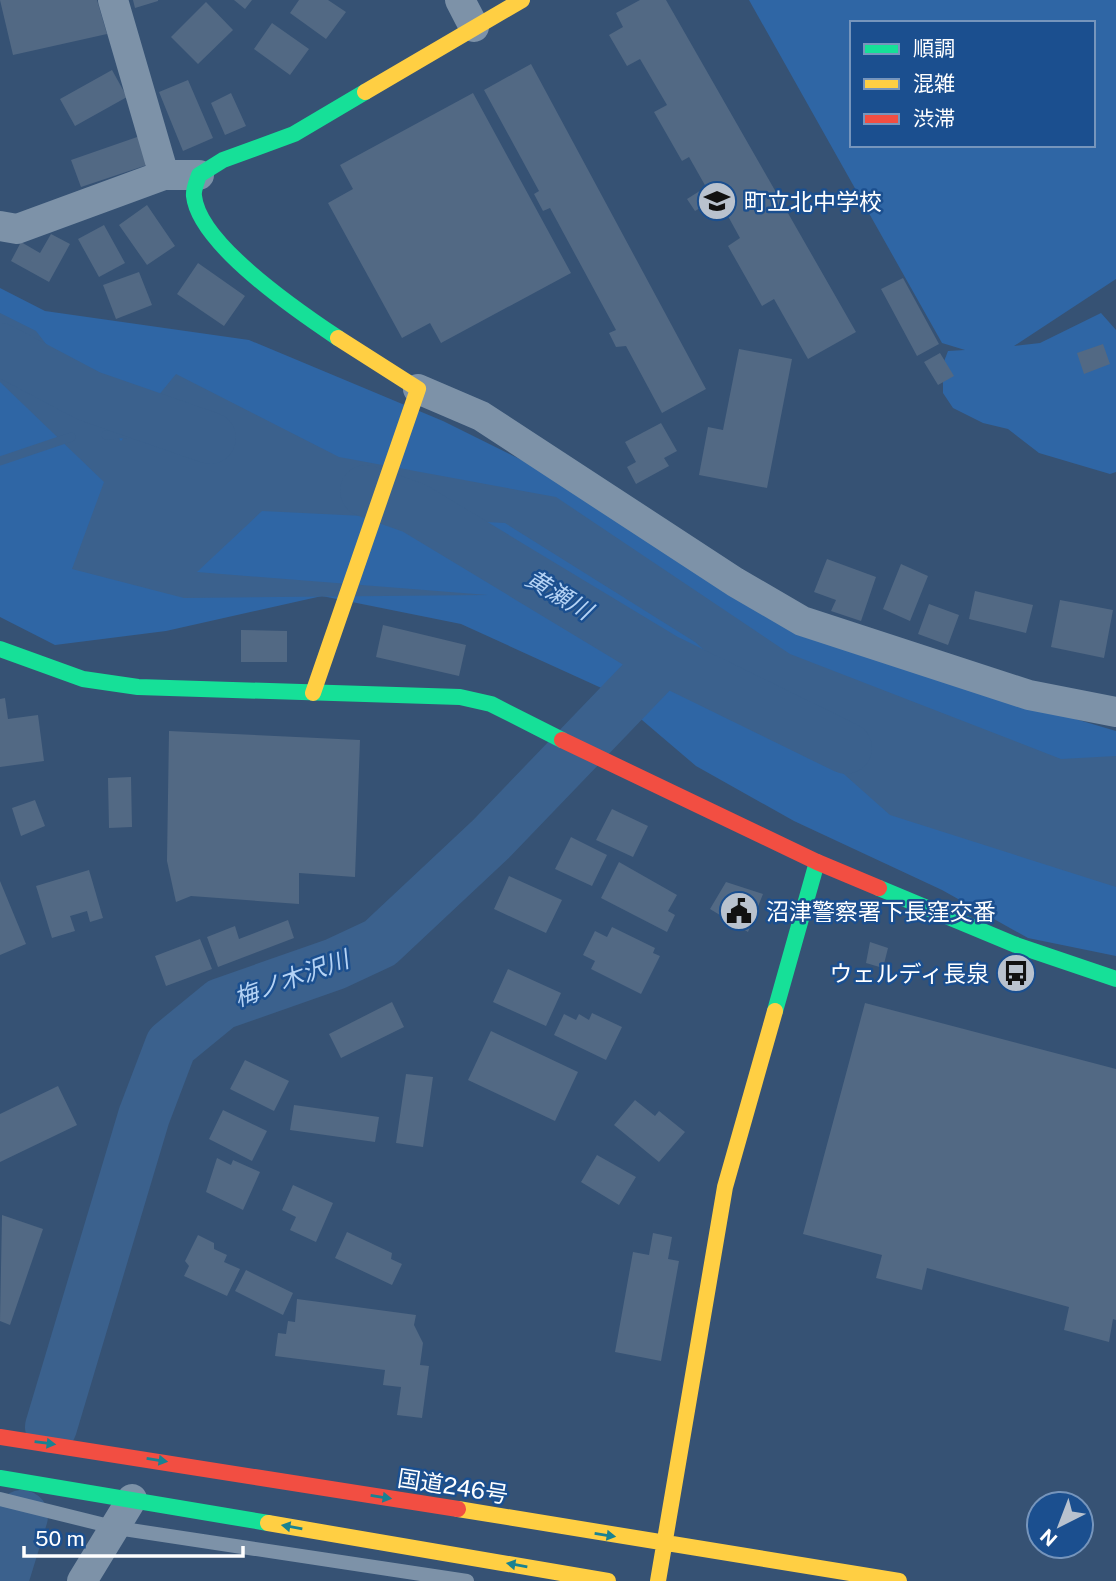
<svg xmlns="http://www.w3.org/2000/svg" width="1116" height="1581" font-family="'Public Sans','Noto Sans JP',sans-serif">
<rect width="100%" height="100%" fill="#365274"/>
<!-- green -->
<path fill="#2f66a5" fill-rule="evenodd" d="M749 0H1116V279L1014 346 1040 343 1101 313 1116 330V472L1110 474 1039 453 1008 429 983 423 953 408 943 393V364L948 351 965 350 942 343ZM852 23H1093V145H852Z
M0 288 45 311 249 340 443 421 629 513 919 673 1116 731V956L1028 938 942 890 794 821 696 766 608 691 461 624 322 596 166 631 55 645 0 617Z"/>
<!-- water -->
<path fill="#3b618d" d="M0 313 36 331 121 441 176 374 339 457 556 497 790 654 1061 759 1116 756V887L890 815 695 642 505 523 262 511 197 572 488 595 184 598 72 569 104 482 0 382Z"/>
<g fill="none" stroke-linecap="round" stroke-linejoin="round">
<!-- stream -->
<path stroke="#3b618d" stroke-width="9" d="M106 435 137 433
M0 461 71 437"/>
<!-- river -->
<path stroke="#3b618d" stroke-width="52" d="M0 349 89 396 210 438
M366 491 414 508 664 659 846 748
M51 1427 144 1116 171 1045 221 1004 335 964 380 943 491 839 664 659
M2 1581 22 1516"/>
</g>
<!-- building -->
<path fill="#526984" d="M0 0H97L107 34 13 55Z
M133 0H158V1L135 8Z
M234 0H252L245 9Z
M299 0H328L346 12 326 39 290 13Z
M640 0H666L856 332 808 359 774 299 762 306 728 246 740 238 718 198 695 211 687 199 706 187 689 157 682 161 654 112 667 105 640 59 627 66 609 35 623 27 616 13Z
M206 2 233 30 198 64 171 37Z
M272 23 309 49 290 75 254 49Z
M531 64 706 389 662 413 626 346 616 347 609 333 616 330 550 208 543 211 534 194 539 191 484 90Z
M112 70 127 97 75 126 60 99Z
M188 80 213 138 183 151 159 92Z
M231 93 246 126 225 135 211 103Z
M473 93 571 273 441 343 430 323 402 338 328 203 353 189 340 165Z
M140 136 150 164 81 187 71 160Z
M147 205 175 246 147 265 119 225Z
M104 225 125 263 99 277 78 239Z
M51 234 70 244 49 282 11 261 21 242 40 253Z
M198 263 245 296 224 326 177 294Z
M139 272 152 305 116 319 103 285Z
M903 278 939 344 917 356 881 289Z
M1103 344 1110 364 1084 374 1077 353Z
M739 349 792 359 767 488 699 475 708 427 723 430Z
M940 353 954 376 938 385 924 362Z
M661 423 677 451 664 458 669 466 636 484 627 467 636 462 625 442Z
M827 559 876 577 861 621 831 611 836 600 814 592Z
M901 564 928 576 910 621 883 609Z
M975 591 1033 605 1026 633 969 619Z
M1060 600 1113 610 1104 658 1051 647Z
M929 604 959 615 948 645 918 634Z
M383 625 466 645 459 676 376 657Z
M241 630 287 631V662H241Z
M5 698 8 719 38 715 44 761 0 767V699Z
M169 731 360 740 355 877 299 873V904L191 896 176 902 167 861Z
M131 777 132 827 109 828 108 778Z
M35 800 45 826 21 836 12 808Z
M612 809 648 826 633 857 596 840Z
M571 837 607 855 592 886 555 869Z
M619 862 677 895 668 911 675 915 667 932 601 898Z
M89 870 103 918 90 922 87 911 70 916 75 931 52 938 36 886Z
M509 876 562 900 546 933 494 909Z
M0 881 26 944 0 955Z
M726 882 763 894 748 932 710 909Z
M288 920 294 938 218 967 207 937 235 926 239 939Z
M612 927 655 948 653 953 660 956 641 994 591 969 595 961 583 955 595 931 607 937Z
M200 939 212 969 166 986 155 956Z
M870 942 888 948 883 968 866 963Z
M508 969 561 993 546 1026 493 1002Z
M392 1002 404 1027 341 1058 329 1034Z
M865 1003 1116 1069V1320L1113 1319 1109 1342 1064 1330 1069 1307 927 1268 922 1290 876 1278 882 1255 803 1234Z
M592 1013 622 1027 606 1060 554 1035 564 1014 576 1020 579 1014 589 1020Z
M491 1031 578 1072 555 1121 468 1080Z
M245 1060 289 1081 274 1111 230 1089Z
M406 1074 433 1077 423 1147 396 1143Z
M58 1086 77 1125 0 1162V1114Z
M635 1100 655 1116 659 1111 685 1132 659 1162 614 1125Z
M294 1105 379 1117 375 1142 290 1130Z
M223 1110 267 1131 252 1161 209 1139Z
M597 1155 636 1177 619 1205 581 1182Z
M217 1158 231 1165 233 1160 260 1172 243 1210 206 1192Z
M293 1185 333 1203 316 1242 290 1230 296 1217 282 1210Z
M2 1215 43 1229 10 1325 0 1321Z
M347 1232 392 1253 391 1259 402 1264 392 1285 335 1258Z
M653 1233 672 1237 668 1259 679 1261 661 1361 615 1352 633 1252 649 1255Z
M198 1235 214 1243V1249L227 1255 224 1262 240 1269 227 1296 184 1276 189 1266 185 1261Z
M246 1270 293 1293 283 1315 235 1291Z
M297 1299 416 1315 414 1325 423 1343 420 1365 429 1366 422 1418 397 1415 401 1387 383 1385 385 1370 275 1356 278 1333 286 1334 288 1321 295 1322Z"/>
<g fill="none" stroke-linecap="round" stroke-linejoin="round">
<!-- lane -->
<path stroke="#7d92a8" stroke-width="14" d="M0 1499 117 1528 467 1581"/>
<!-- street -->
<path stroke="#7d92a8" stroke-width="30" d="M113 0 164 175
M460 0 474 27
M0 226 17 229 164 175H199
M418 389 481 416 735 582 802 621 1029 695 1116 712
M82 1581 132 1499"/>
<!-- fast -->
<path stroke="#16e098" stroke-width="16" d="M338 338C299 312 199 244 194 196 193 190 197 181 199 175L223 160 294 134 365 92
M0 649 83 679 138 687 460 697 491 704 562 740
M879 888 1016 945 1116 979
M775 1011 817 862
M0 1478 268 1523"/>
<!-- slow -->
<path stroke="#ffcf43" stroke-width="16" d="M365 92 522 0
M313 693 418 389 338 338
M458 1509 899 1581
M268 1523 608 1581
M658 1581 725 1187 775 1011"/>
<!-- jam -->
<path stroke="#f24e42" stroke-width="16" d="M562 740 817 862 879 888
M0 1437 458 1509"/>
</g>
<!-- one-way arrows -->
<defs><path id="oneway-solid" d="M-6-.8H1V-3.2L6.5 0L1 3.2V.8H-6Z" transform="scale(1.75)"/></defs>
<g fill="#198292">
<use href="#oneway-solid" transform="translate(45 1443) rotate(7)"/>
<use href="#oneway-solid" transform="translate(157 1460) rotate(9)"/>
<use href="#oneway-solid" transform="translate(381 1497) rotate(9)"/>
<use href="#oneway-solid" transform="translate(292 1527) rotate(-170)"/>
<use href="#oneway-solid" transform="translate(605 1535) rotate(9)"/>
<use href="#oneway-solid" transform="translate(517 1565) rotate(-170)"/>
</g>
<!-- icons -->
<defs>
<g id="school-disc" transform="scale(2.0125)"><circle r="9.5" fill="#b9c2ce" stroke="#1b4f8f"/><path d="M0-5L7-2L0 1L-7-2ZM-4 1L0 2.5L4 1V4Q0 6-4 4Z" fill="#111"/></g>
<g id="civic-disc" transform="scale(2.0125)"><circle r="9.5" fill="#b9c2ce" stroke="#1b4f8f"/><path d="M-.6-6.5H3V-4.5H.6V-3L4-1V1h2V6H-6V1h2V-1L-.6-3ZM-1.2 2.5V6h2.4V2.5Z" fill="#111"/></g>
<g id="bus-disc" transform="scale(2.0125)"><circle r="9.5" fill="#b9c2ce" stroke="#1b4f8f"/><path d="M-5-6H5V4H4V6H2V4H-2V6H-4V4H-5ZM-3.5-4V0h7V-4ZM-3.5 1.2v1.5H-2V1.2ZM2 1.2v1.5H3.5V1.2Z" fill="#111"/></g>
</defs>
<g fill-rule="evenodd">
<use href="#school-disc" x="717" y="201"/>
<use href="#civic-disc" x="739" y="911"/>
<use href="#bus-disc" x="1016" y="973"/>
</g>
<g text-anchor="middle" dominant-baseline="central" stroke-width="5" stroke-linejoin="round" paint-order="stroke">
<!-- poi labels -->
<g font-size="23" fill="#fff" stroke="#1b4f8f" text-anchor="start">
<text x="744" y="201">町立北中学校</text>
<text x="766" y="911">沼津警察署下長窪交番</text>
<text x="989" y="973" text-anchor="end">ウェルディ長泉</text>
</g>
<!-- street labels -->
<g font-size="23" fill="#fff" stroke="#1b4f8f">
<text transform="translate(453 1486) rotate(9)">国道246号</text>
</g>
<!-- water labels -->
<g font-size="24" font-style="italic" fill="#b5d3f5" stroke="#1b4f8f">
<text transform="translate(559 594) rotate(31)">黄瀬川</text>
<text transform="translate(291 978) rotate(-20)">梅ノ木沢川</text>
</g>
</g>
<!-- legend -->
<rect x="850" y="21" width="245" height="126" fill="#1b4f8f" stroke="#7695bc" stroke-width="2"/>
<rect x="864" y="44" width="35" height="10" fill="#16e098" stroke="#7695bc" stroke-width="2"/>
<text x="913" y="56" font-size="21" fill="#ffffff">順調</text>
<rect x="864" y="79" width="35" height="10" fill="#ffcf43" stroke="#7695bc" stroke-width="2"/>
<text x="913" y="91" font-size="21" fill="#ffffff">混雑</text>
<rect x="864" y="114" width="35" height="10" fill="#f24e42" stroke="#7695bc" stroke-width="2"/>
<text x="913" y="126" font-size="21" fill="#ffffff">渋滞</text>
<!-- north arrow -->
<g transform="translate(1060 1525) rotate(222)"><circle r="33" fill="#1b4f8f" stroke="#7695bc" stroke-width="2"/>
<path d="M0-5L12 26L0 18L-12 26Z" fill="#b9c2ce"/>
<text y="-10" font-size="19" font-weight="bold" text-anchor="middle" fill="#ffffff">N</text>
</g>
<!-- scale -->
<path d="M24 1546v10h219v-10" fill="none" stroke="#ffffff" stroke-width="3.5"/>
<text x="35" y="1546" font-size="21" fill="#ffffff" stroke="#1b4f8f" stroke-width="5" paint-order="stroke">50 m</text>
</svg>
